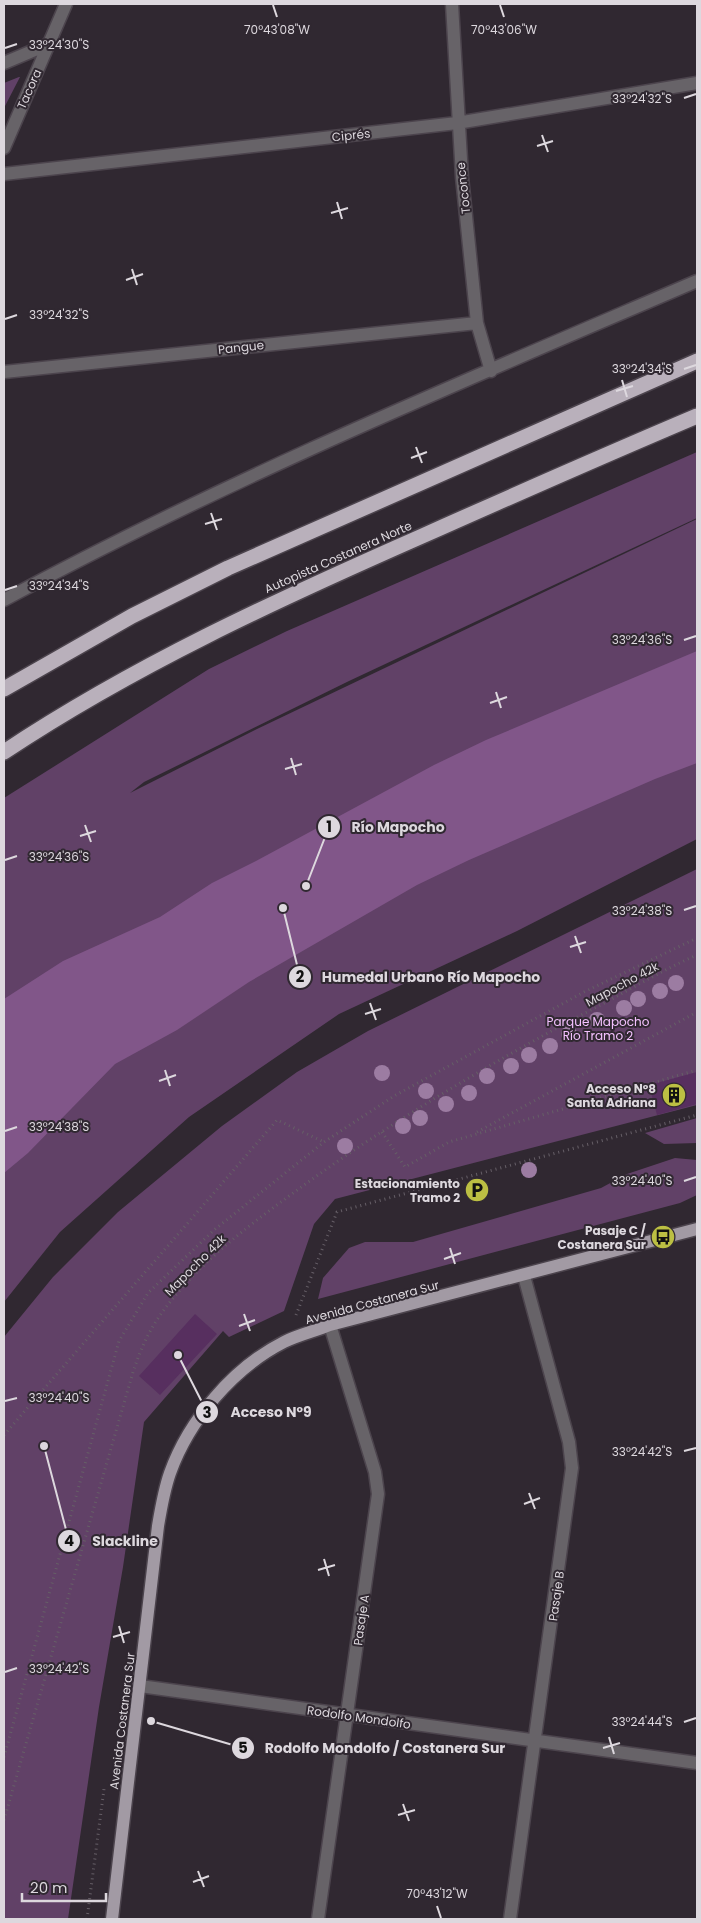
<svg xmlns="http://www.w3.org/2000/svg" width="701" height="1923" font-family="Poppins,sans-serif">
<rect width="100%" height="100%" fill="#302831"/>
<!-- green -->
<path fill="#614167" d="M19 77H20L4 108V83Z
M697 452V518L349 681 144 782 130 793 257 729 697 519V839L517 931 339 1014 189 1117 60 1232 4 1302V798L209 669 287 631Z
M697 869V1105L335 1199 314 1224 284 1311 229 1337 223 1331 144 1422 123 1567 99 1707 68 1919H4V1337L53 1277 118 1212 222 1126 297 1072 368 1031Z
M697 1118V1143L664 1144 645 1133Z
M675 1158 697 1160V1195L680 1203 318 1299 323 1278 349 1248 365 1242H413L601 1188 627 1174Z"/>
<!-- water -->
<path fill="#815689" d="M697 651V763L655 779 469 860 417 885 249 982 177 1030 115 1064 28 1153 4 1173V999L63 961 160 917 212 883 256 861 434 765 486 740Z"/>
<!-- building -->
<path fill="#572f5f" d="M697 1072V1104L657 1115 649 1085Z
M195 1314 217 1334 160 1395 139 1376Z"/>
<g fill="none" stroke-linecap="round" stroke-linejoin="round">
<!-- minor casing -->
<g stroke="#4c444d" stroke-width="15">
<path id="minor" d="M452 4 462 177 477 323 491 371
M4 63 49 44
M4 148 66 4
M4 174 457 123 697 83
M4 372 477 323
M4 600C228 479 464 381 697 281
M140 1686 697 1763
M318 1919 378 1494 375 1472 330 1325
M510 1919 572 1468 569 1442 524 1276"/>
</g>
<!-- major casing -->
<g stroke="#4c444d" stroke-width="15">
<path id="major" d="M112 1919 158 1526C161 1508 164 1490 170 1473 189 1420 233 1368 284 1342 298 1335 315 1331 330 1325L697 1229"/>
</g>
<!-- highway casing -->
<g stroke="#4c444d" stroke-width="18">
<path id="highway" d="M4 689 132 616 228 568 697 361
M4 752C135 665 277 600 420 537 512 496 605 455 697 416"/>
</g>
<!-- path -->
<path stroke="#665f67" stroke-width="3" stroke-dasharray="1 4" stroke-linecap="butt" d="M382 1132 405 1167 449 1142 697 1070
M477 1132 697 1012
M296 1315 337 1212 697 1115
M4 1435 277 1120 324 1142
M4 1757 119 1341 148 1293 214 1230 324 1142 394 1096 584 992 697 938
M4 1820 133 1372C140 1351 148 1332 161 1314 193 1269 240 1232 285 1199 379 1129 480 1069 583 1014 621 995 658 972 697 955
M87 1919 104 1789"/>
<!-- minor -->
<use href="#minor" stroke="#676368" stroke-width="12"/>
<!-- major -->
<use href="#major" stroke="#a29aa4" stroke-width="12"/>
<!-- highway -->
<use href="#highway" stroke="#b9b0bb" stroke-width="15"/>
</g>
<!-- trees -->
<g fill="#9c7ca2">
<circle cx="676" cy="983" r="8"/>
<circle cx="660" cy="991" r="8"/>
<circle cx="638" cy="999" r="8"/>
<circle cx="624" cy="1008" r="8"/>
<circle cx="597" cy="1020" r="8"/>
<circle cx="569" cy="1034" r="8"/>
<circle cx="550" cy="1046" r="8"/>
<circle cx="529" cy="1055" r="8"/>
<circle cx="511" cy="1066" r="8"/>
<circle cx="382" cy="1073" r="8"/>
<circle cx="487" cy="1076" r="8"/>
<circle cx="426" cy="1091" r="8"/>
<circle cx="469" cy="1093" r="8"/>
<circle cx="446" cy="1104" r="8"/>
<circle cx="420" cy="1118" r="8"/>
<circle cx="403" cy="1126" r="8"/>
<circle cx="345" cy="1146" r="8"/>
<circle cx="529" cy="1170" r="8"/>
</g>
<!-- ticks -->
<path fill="none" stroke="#ddd8de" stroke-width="2" d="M273 5 277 17M500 5 504 17M5 48 17 44M684 98 696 94M542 135 548 152M537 146 553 141M337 202 342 219M331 213 348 208M132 269 137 285M126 280 143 274M5 319 17 315M684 369 696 365M622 380 627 397M616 391 633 386M416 447 422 463M411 458 427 452M211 513 217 530M205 524 222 519M5 590 17 586M684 640 696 636M496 692 501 708M490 703 507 697M291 758 296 775M285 769 302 764M85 825 91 842M80 836 96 831M5 860 17 856M684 910 696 906M575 936 581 953M570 947 586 942M370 1003 376 1020M365 1014 381 1009M165 1070 170 1086M159 1081 176 1075M5 1131 17 1127M684 1181 696 1177M450 1248 455 1264M444 1259 461 1253M244 1314 250 1331M239 1326 255 1320M5 1401 17 1398M684 1451 696 1448M529 1493 535 1509M524 1504 540 1498M324 1559 329 1576M318 1570 335 1565M119 1626 124 1643M113 1637 130 1632M5 1672 17 1668M684 1722 696 1718M609 1737 614 1754M603 1748 620 1743M403 1804 409 1821M398 1815 415 1810M198 1871 204 1887M193 1882 209 1876M437 1906 441 1918"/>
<!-- icons -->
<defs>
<g id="building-disc" transform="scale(1.25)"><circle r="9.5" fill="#bcbf43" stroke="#302831"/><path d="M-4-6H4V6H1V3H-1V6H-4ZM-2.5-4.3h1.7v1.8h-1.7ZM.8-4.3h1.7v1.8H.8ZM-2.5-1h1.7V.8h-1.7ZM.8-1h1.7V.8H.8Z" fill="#111"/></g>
<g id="parking-disc" transform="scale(1.25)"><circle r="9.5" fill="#bcbf43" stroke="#302831"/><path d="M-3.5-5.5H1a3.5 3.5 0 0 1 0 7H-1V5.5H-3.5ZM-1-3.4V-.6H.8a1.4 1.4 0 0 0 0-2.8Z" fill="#111"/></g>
<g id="bus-disc" transform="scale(1.25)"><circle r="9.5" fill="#bcbf43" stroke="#302831"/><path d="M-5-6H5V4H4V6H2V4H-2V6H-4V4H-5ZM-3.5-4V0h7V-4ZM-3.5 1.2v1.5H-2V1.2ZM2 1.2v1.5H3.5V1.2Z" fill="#111"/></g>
</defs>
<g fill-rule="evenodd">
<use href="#building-disc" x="674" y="1095"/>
<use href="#parking-disc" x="477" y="1190"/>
<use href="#bus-disc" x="663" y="1237"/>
</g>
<g text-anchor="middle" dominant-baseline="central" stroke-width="4" stroke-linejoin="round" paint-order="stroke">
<!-- street labels -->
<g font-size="12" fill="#ddd8de" stroke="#302831">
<text transform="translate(29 89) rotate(-66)">Tacora</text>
<text transform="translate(351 135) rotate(-6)">Ciprés</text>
<text transform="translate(463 188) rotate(-96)">Toconce</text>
<text transform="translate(241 347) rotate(-6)">Pangue</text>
<text transform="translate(338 557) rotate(-24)">Autopista Costanera Norte</text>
<text transform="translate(622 984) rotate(-28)">Mapocho 42k</text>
<text transform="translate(195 1265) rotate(-45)">Mapocho 42k</text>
<text transform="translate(372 1302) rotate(-15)">Avenida Costanera Sur</text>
<text transform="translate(556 1596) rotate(-82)">Pasaje B</text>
<text transform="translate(361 1620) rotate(-82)">Pasaje A</text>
<text transform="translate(359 1717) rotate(8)">Rodolfo Mondolfo</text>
<text transform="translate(122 1721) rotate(-83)">Avenida Costanera Sur</text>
</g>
<!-- park labels -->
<g font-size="12" fill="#f4c1ff" stroke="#302831">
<text x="598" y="1021">Parque Mapocho<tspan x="598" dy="14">Río Tramo 2</tspan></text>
</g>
<!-- poi labels -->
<g font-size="12" font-weight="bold" fill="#ddd8de" stroke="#302831" text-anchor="end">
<text x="656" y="1088">Acceso N°8<tspan x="656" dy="14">Santa Adriana</tspan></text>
<text x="460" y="1183">Estacionamiento<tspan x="460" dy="14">Tramo 2</tspan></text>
<text x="646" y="1230">Pasaje C /<tspan x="646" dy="14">Costanera Sur</tspan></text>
</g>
</g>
<g font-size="12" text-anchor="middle" fill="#ddd8de" stroke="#302831" stroke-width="4" stroke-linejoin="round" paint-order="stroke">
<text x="277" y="34">70°43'08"W</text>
<text x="504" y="34">70°43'06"W</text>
<text x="59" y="49">33°24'30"S</text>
<text x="642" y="103">33°24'32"S</text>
<text x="59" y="319">33°24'32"S</text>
<text x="642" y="373">33°24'34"S</text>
<text x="59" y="590">33°24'34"S</text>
<text x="642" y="644">33°24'36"S</text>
<text x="59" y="861">33°24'36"S</text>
<text x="642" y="915">33°24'38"S</text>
<text x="59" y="1131">33°24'38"S</text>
<text x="642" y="1185">33°24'40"S</text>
<text x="59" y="1402">33°24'40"S</text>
<text x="642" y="1456">33°24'42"S</text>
<text x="59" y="1673">33°24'42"S</text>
<text x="642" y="1726">33°24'44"S</text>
<text x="437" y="1898">70°43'12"W</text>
</g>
<!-- callouts -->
<path fill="none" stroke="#ddd8de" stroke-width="2" d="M306 886L329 827M283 908L300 977M178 1355L207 1412M44 1446L69 1541M151 1721L243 1748"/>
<g fill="#ddd8de" stroke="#302831" stroke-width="2">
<circle cx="306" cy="886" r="5"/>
<circle cx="283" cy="908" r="5"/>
<circle cx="178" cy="1355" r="5"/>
<circle cx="44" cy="1446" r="5"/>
<circle cx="151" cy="1721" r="5"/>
<circle cx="329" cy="827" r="12"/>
<circle cx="300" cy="977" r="12"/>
<circle cx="207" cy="1412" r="12"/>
<circle cx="69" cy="1541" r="12"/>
<circle cx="243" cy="1748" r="12"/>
</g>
<g font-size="15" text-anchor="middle" font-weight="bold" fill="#111">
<text x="329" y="832">1</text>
<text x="300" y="982">2</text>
<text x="207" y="1418">3</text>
<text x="69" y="1546">4</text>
<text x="243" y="1753">5</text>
</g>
<g font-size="14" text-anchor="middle" font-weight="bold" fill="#ddd8de" stroke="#302831" stroke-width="4" stroke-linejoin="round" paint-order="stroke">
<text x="398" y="832">Río Mapocho</text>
<text x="431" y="982">Humedal Urbano Río Mapocho</text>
<text x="271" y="1417">Acceso N°9</text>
<text x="125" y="1546">Slackline</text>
<text x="385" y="1753">Rodolfo Mondolfo / Costanera Sur</text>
</g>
<!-- border -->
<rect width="701" height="1923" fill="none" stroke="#ddd8de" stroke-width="10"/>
<!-- scale -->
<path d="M22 1893v8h84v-8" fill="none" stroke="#ddd8de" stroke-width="2.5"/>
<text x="30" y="1893" font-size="15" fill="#ddd8de" stroke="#302831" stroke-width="4" paint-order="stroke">20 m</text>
</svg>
